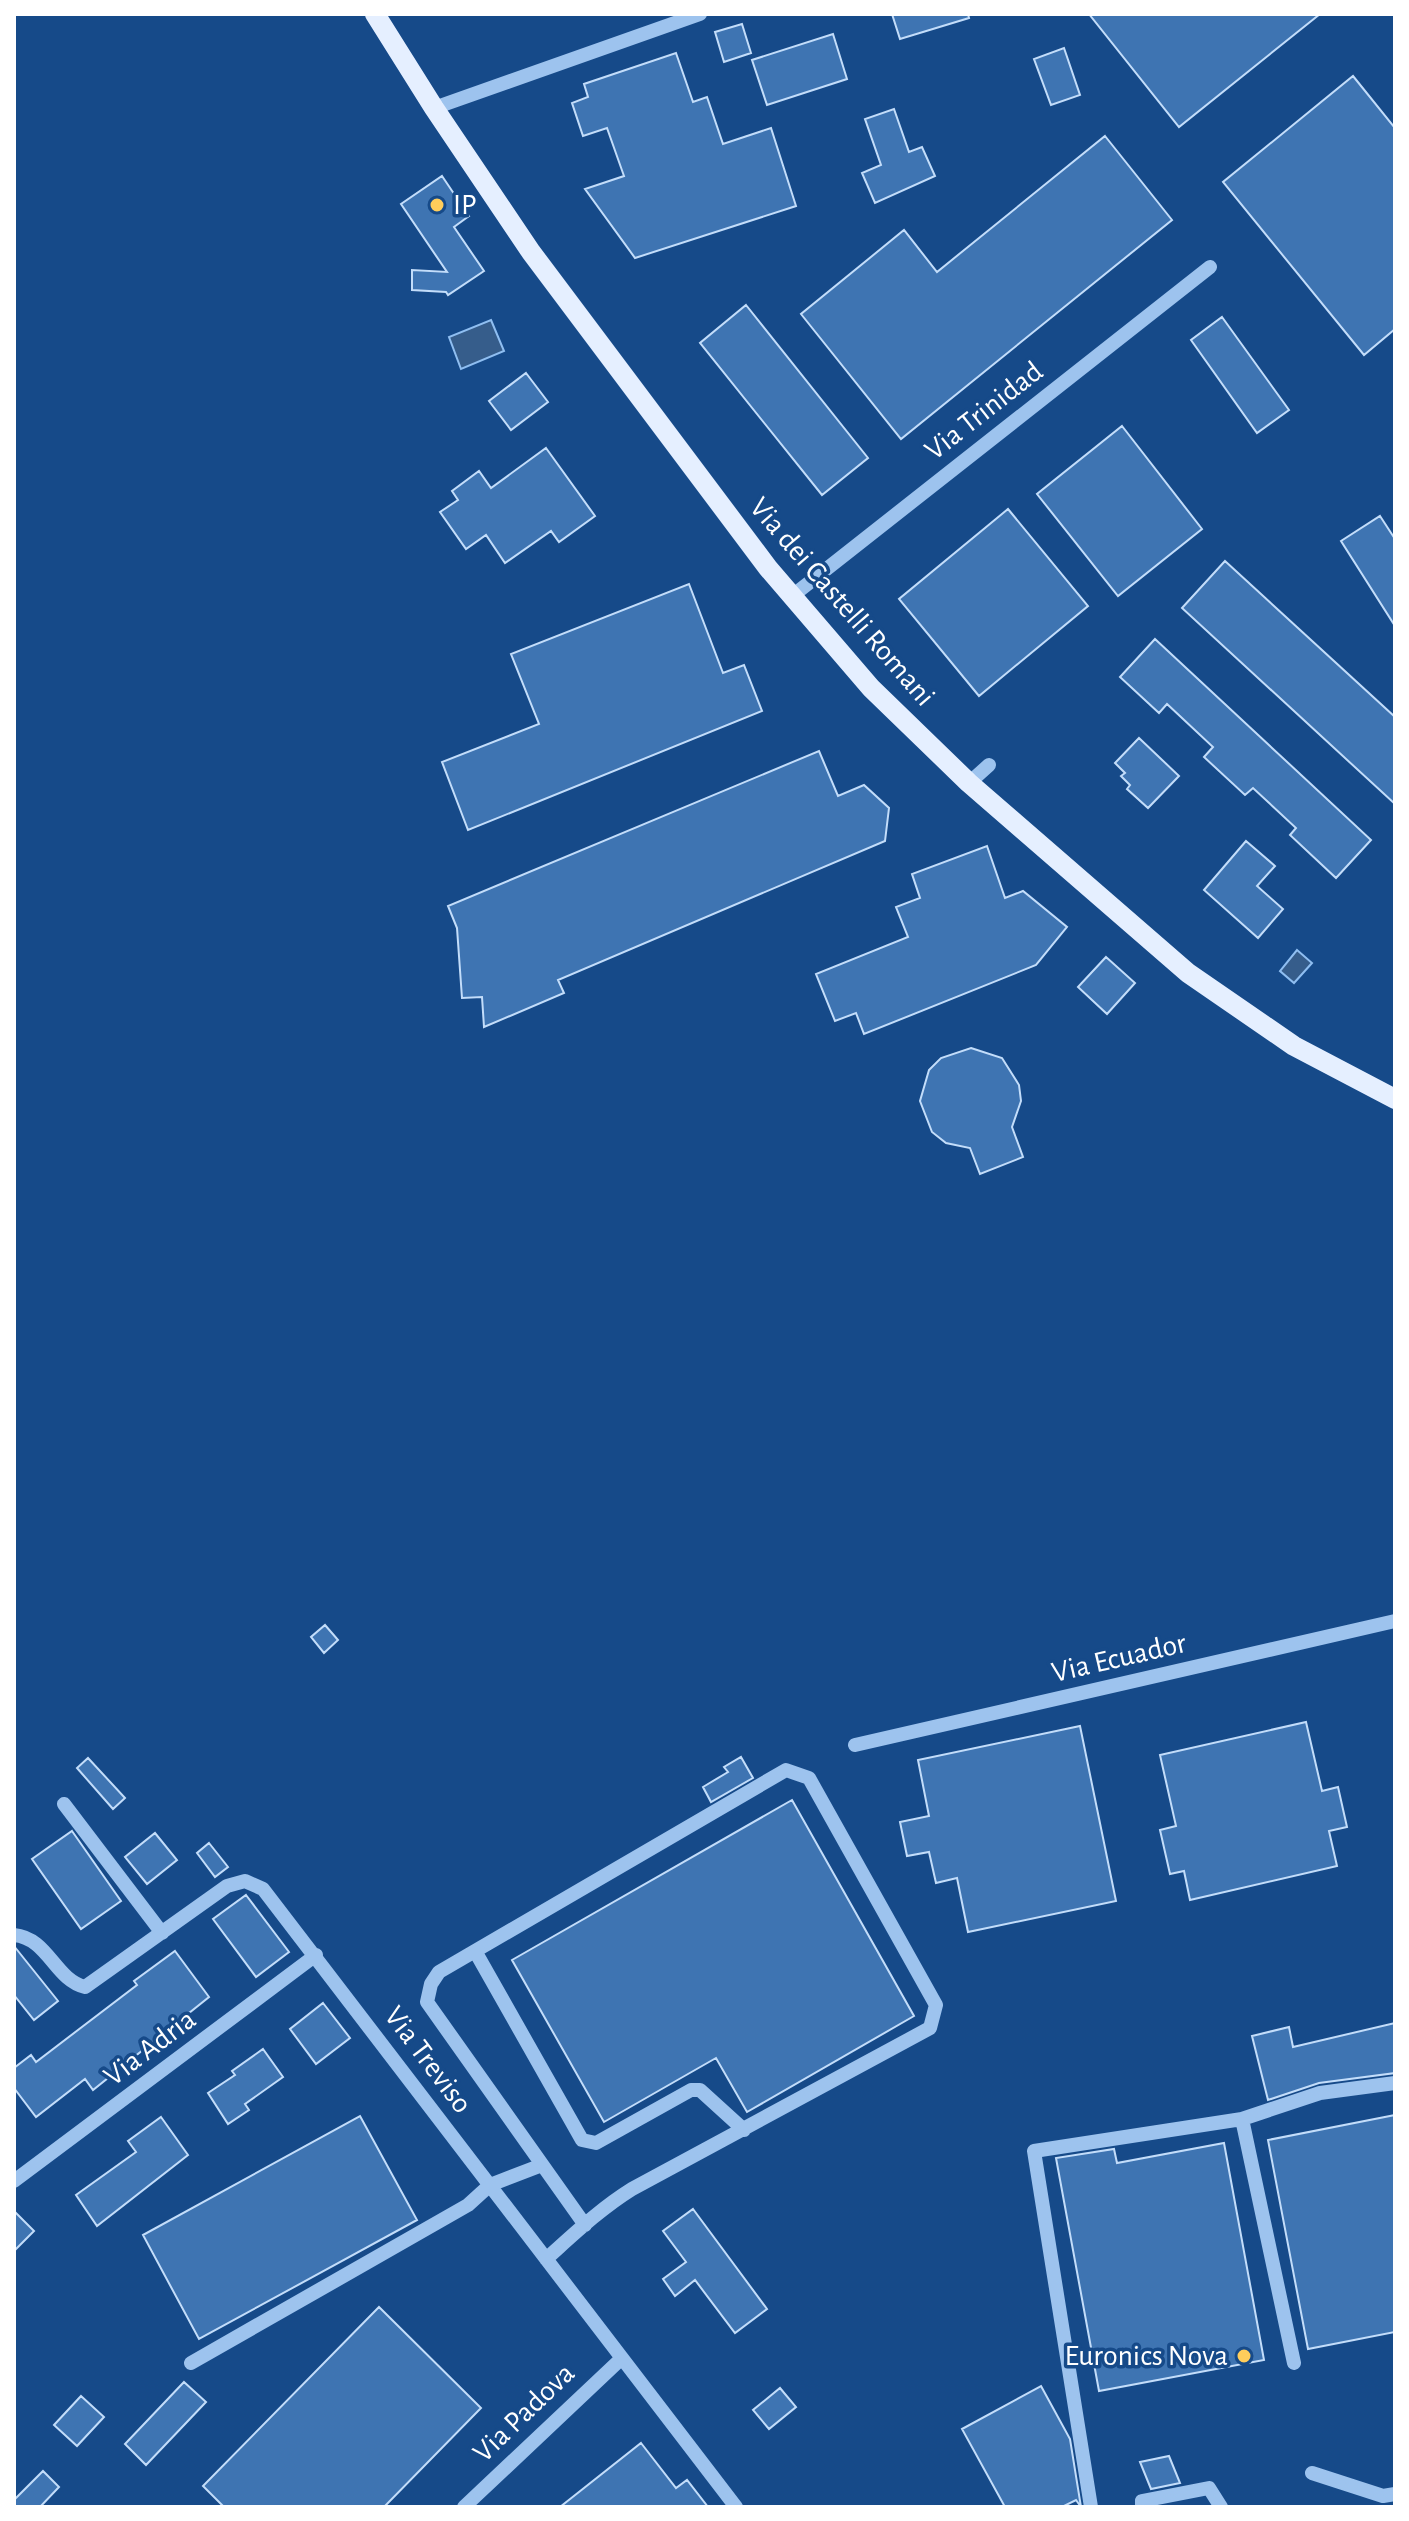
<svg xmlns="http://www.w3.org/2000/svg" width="1409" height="2521" font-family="'Alegreya Sans',sans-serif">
<rect width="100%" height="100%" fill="#164a89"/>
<!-- water -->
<path fill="#365d8b" stroke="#8fbef1" stroke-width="2" d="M491 320 504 351 461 369 449 337Z
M1297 950 1312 963 1294 983 1280 971Z"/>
<!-- building -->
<path fill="#3e74b2" stroke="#c3ddfa" stroke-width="2" d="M892 14H968L969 18 900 39Z
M1089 14H1320L1179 127Z
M742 24 751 53 724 62 715 32Z
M833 34 847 79 767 105 752 60Z
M1064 48 1080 95 1051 105 1034 59Z
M676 53 693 102 707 97 723 144 771 128 796 206 635 258 585 189 624 176 607 128 583 136 572 103 588 97 584 84Z
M1353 76 1395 128V329L1364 355 1223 182Z
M894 109 909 152 922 147 935 176 875 203 862 173 881 165 865 119Z
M1105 136 1172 220 901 439 801 314 904 230 937 272Z
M442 176 469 216 454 227 484 271 448 295 446 292 412 290V270L447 272 401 204Z
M746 305 868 458 822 495 700 343Z
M1222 317 1289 410 1257 433 1191 340Z
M526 373 548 402 511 430 489 401Z
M1122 426 1202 529 1118 596 1037 494Z
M546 448 595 516 559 542 551 531 505 563 486 535 466 549 440 512 458 500 452 491 479 471 491 488Z
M1008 509 1088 606 979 696 899 599Z
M1380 516 1395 539V626L1341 541Z
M1225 561 1395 717V804L1182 608Z
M689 584 723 673 744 665 762 711 468 830 442 762 539 724 511 654Z
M1155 639 1371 840 1336 878 1290 835 1296 828 1253 788 1245 795 1204 757 1213 747 1167 704 1159 713 1120 677Z
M1139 738 1179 776 1148 808 1127 789 1130 785 1121 776 1125 773 1115 763Z
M819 751 838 796 864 785 889 808 885 841 558 980 564 993 484 1027 482 997 462 998 457 928 448 906Z
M1246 841 1275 866 1257 886 1283 909 1258 938 1204 890Z
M987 846 1005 898 1023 891 1067 927 1036 965 864 1034 856 1013 835 1021 816 974 908 937 896 907 920 898 912 874Z
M1106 957 1135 983 1107 1014 1078 987Z
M971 1048 1002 1058 1019 1085 1021 1101 1012 1127 1023 1157 980 1174 970 1148 946 1143 932 1132 920 1101 929 1070 941 1058Z
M325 1625 338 1640 324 1653 311 1637Z
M1306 1722 1322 1791 1338 1787 1347 1827 1329 1831 1337 1866 1190 1900 1184 1871 1170 1874 1160 1830 1176 1826 1160 1755Z
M1080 1726 1116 1901 968 1932 957 1878 936 1883 929 1852 907 1856 900 1822 929 1816 918 1760Z
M741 1757 753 1778 711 1802 703 1787 728 1772 724 1767Z
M88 1758 125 1798 113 1809 77 1768Z
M792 1800 914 2016 747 2112 716 2058 604 2122 512 1960Z
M72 1831 121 1901 81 1929 32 1859Z
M155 1833 177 1860 147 1884 125 1857Z
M209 1843 228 1867 215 1877 197 1853Z
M246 1895 289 1952 256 1977 213 1919Z
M14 1946 58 2001 34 2020 14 1995Z
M175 1951 209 1997 93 2090 85 2079 36 2117 14 2088V2068L31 2055 36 2062 137 1985 134 1981Z
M323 2003 350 2038 316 2064 290 2029Z
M1395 2023V2073L1319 2083 1268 2100 1252 2036 1289 2027 1293 2047Z
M263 2049 283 2077 245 2104 249 2110 228 2124 208 2093 235 2075 232 2071Z
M1395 2115V2332L1308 2349 1268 2140Z
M360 2116 417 2220 199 2339 143 2235Z
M161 2117 188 2155 97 2226 76 2195 136 2152 128 2141Z
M1224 2143 1264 2360 1099 2391 1056 2158 1114 2149 1117 2163Z
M693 2209 767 2309 735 2333 695 2280 675 2296 663 2279 686 2262 663 2231Z
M14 2211 34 2231 14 2251Z
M379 2307 481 2408 384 2507H224L203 2486Z
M184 2382 206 2402 146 2465 125 2444Z
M1041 2386 1070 2439 1081 2507 1076 2500 1062 2507H1005L962 2429Z
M780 2388 796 2407 769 2429 753 2410Z
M81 2396 104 2417 77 2446 54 2425Z
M641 2443 676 2488 687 2480 708 2507H560Z
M1169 2456 1180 2483 1151 2489 1140 2462Z
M43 2471 59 2487 40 2507H14V2500Z"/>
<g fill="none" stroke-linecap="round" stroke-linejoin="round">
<!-- minor -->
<path stroke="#9dc3ee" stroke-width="14" d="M434 108 700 14
M791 597 1210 267
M969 783 989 765
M855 1745 1395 1621
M64 1804 162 1933
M14 1935C48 1938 55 1980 85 1987L227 1886 245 1881 263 1889 736 2507
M475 1951 582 2140 596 2143 691 2090H700L744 2130
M14 2181 316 1955
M546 2259C574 2234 600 2209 632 2189L930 2028 936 2005 809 1778 786 1770 439 1972 431 1984 427 2002 585 2225
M191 2363 468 2205 490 2185 542 2165
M1294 2363 1242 2119 1320 2093 1395 2083
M1312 2473 1383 2496 1395 2494
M464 2507 622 2358
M1091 2507 1034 2151 1242 2119
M1142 2507V2501L1209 2488 1221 2507"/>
<!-- major -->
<path stroke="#e5efff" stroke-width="20" d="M375 14 434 108 531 252 768 568 871 688 969 783 1188 973 1294 1046 1395 1099"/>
</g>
<!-- markers -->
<g fill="#ffcd5b" stroke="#164a89" stroke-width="3">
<circle cx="437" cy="205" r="8"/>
<circle cx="1244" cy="2356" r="8"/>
</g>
<g text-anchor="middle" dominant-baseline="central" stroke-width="7" stroke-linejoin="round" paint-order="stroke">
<!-- poi labels -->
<g font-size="30" fill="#fff" stroke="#164a89" text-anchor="start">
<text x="453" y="205">IP</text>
<text x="1228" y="2356" text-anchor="end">Euronics Nova</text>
</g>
<!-- street labels -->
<g font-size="30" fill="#fff" stroke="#164a89">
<text transform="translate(984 411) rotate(-38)">Via Trinidad</text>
<text transform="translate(842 602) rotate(49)">Via dei Castelli Romani</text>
<text transform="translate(1119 1658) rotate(-13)">Via Ecuador</text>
<text transform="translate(150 2048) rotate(-37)">Via Adria</text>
<text transform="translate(428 2060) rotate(53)">Via Treviso</text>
<text transform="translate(524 2413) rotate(-44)">Via Padova</text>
</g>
</g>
<!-- border -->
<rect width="1409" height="2521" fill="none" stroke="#ffffff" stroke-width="32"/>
</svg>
